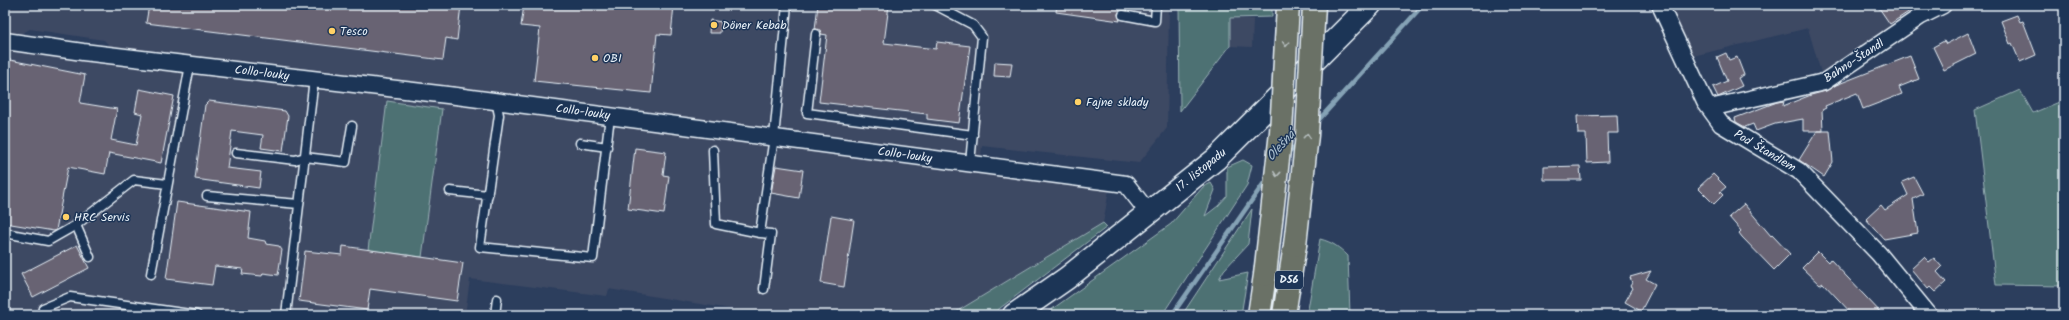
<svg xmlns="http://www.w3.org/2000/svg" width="2069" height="320" font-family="Kalam,sans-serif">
<rect width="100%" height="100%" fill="#2c3e5d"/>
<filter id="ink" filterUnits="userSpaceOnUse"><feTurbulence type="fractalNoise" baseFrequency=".025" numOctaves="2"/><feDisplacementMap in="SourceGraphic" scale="8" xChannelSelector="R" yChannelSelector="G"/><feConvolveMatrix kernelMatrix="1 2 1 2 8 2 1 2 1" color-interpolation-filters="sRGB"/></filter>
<g filter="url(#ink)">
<!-- built -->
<path fill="#3e4964" d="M5 5H1169L1167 128 1139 163 982 146 980 169 1058 181 1109 190 1103 223 951 315H767L609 289 607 296 470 279 465 315H6L5 313V49L792 147 793 131 112 48 104 40 30 29 17 36 5 33Z
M1666 5H1933L1822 76 1808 28 1689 57Z
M1230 18 1253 19 1252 47 1230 46Z"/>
<!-- green -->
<path fill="#4d7173" stroke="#9ab1b6" d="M1179 5H1272V17L1230 18V46L1180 111Z
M2020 90 2033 113 2064 100V286L1996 285 1975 110Z
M387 101 442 109 422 257 368 250Z
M1243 160 1252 165 1247 185 1162 315H1044L1171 224 1203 187 1211 183 1215 190 1205 216 1218 206 1227 196V167Z
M1252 209 1248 244 1224 270 1219 279 1248 273 1241 315H1182Z
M1103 223 1107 227 991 315H951Z
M1320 239C1332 242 1339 247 1348 256L1350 315H1307Z"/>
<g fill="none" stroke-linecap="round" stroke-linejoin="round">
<!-- stream -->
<path stroke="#85a2b5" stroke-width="4.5" d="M1315 124 1423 5
M1286 156 1298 143
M1172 315 1268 177"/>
</g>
<!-- building -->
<path fill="#676373" stroke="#e8f1f8" d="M149 5H461L457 40 446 38 443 60 146 23Z
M524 5H674L671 35 657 34 651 93 534 81 540 28 521 26Z
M818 5H889L884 43 936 49 937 42 970 46 959 123 927 119V114L819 102 827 35 821 34 820 30 815 29Z
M1057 5H1122L1118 14 1120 21 1056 12Z
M1877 5H1919L1890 24Z
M2017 15 2020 22 2023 21 2036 55 2020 62 2012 43 2010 44 2001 21Z
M710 20 721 22 720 33H709Z
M1968 33 1976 54 1944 70 1933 47 1944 41 1946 44Z
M1726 53 1729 60 1737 57 1744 75 1738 78 1742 86 1718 97 1713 87 1727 81 1717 57Z
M1910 56 1919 79 1899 87 1902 94 1863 109 1857 93 1825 106 1826 108 1822 110 1823 131H1803V119L1775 124 1756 131 1753 124 1745 127 1736 122 1735 118 1777 102 1784 101 1783 106 1811 95 1826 91 1836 85Z
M5 59 85 75 80 103 117 109 111 140 136 145 142 114 135 112 139 89 174 96 161 163 109 153 105 174 68 167 56 230 54 231 5 223Z
M995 62 1012 63 1010 77 994 76Z
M209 101 285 111 288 116 283 151 261 148 263 135 232 131 227 168 261 172 259 188 195 179 205 105Z
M1617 115 1618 133H1607L1608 162 1587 163 1586 134H1578L1577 116Z
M1817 131H1830L1833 162 1824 177 1799 160Z
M635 148 666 152 663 175 669 176 664 214 628 209Z
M776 166 803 170 799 198 771 193Z
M1580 166 1581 180H1544V167Z
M1713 174 1726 187 1720 192 1723 195 1714 204 1698 188Z
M1914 177 1923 194 1913 199 1918 233 1884 239 1866 219 1881 205 1885 210 1908 195 1902 182Z
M177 202 251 212 248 238 265 241 266 244 279 246 282 250 278 275 263 273 262 276 242 274 243 269 215 266 212 285 166 279Z
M1744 204 1771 236 1772 235 1790 254 1774 270 1742 237 1739 233 1741 231 1729 217Z
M831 216 854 220 844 287 821 283Z
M77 245 89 268 33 297 21 274Z
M343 246 463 263 457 301 370 289 367 310 299 301 305 251 342 255Z
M1818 252 1828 262 1830 259 1883 315H1853L1823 283 1820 285 1802 268Z
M1924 257 1929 262 1934 258 1942 267 1937 272 1946 282 1935 292 1930 287 1928 289 1911 269Z
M1651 271 1646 279 1655 284 1641 311 1625 302 1633 288 1630 286 1632 283 1630 277Z"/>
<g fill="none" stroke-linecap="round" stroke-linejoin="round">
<!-- lane casing -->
<g stroke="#e8f1f8" stroke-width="11">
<path id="lane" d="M935 5 973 25 982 37 970 163
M1123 15 1155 21 1156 5
M816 34 807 113 973 135
M496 101 499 115 480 247 593 258 610 116
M580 143 607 147
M713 150 716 224 760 233
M236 153 295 160 305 157 346 162 352 126
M450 191 488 195
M207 196 299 204
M76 225 90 257
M5 233 48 241 76 225 134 180 167 184
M151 274 190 65
M764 289 771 234 760 233 774 137 787 5
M42 315 43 308 70 297 197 315
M286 315 314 79
M495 315 497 299"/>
</g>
<!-- street casing -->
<g stroke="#e8f1f8" stroke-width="19">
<path id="street" d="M1660 5 1705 102 1721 124 1799 171 1879 254 1929 315
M5 41 83 52 456 96 1126 184 1148 212
M1710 108 1824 82 1921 16 1943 5"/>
</g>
<!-- secondary casing -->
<g stroke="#e8f1f8" stroke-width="25">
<path id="secondary" d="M1014 315 1067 278 1216 159 1370 5"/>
</g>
<!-- highway casing -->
<g stroke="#e8f1f8" stroke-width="25">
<path id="highway" d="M1259 315 1265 275
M1284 315 1295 245"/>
</g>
<!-- lane -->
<use href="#lane" stroke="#1d3557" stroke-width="8"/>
<!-- street -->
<use href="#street" stroke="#1d3557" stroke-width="16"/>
<!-- secondary -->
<use href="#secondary" stroke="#1d3557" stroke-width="22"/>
<!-- highway -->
<use href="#highway" stroke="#6a7166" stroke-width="22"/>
<!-- highway-bridge casing -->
<g stroke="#e8f1f8" stroke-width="25" stroke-linecap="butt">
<path id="highway-bridge" d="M1295 245 1307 135 1314 5
M1265 275 1281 132 1288 5"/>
</g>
<!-- highway-bridge -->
<use href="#highway-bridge" stroke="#6a7166" stroke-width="22"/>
</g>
<!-- one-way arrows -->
<defs><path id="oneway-chevron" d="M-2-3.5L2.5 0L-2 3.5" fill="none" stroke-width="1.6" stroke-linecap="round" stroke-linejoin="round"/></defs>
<g stroke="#b6bebe">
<use href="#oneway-chevron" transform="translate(1286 44) rotate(93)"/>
<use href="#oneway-chevron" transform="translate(1307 136) rotate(-85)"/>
<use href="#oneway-chevron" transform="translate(1277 174) rotate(96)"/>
</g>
</g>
<!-- markers -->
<g fill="#ffd166" stroke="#1d3557" stroke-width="1.5">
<circle cx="714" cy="25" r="4"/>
<circle cx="332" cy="31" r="4"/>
<circle cx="595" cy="58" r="4"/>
<circle cx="1078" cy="102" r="4"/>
<circle cx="66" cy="217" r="4"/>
</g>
<g text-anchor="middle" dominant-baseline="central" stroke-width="3" stroke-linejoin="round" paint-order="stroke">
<!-- shield labels -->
<rect fill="#1d3557" stroke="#abb9c8" stroke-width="1" x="1275" y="271" width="28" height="18" rx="3"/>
<g font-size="11" font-weight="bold" fill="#e8f1f8">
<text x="1289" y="280">D56</text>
</g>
<!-- poi labels -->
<g font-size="12" fill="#e8f1f8" stroke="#1d3557" text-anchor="start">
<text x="722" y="25">Döner Kebab</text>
<text x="340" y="31">Tesco</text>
<text x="603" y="58">OBI</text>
<text x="1086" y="102">Fajne sklady</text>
<text x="74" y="217">HRC Servis</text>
</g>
<!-- street labels -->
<g font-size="12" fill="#e8f1f8" stroke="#1d3557">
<text transform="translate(1854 61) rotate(-33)">Bahno-Štandl</text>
<text transform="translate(262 73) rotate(7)">Collo-louky</text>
<text transform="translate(583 112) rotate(8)">Collo-louky</text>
<text transform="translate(1765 151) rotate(31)">Pod Štandlem</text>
<text transform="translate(905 155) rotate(8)">Collo-louky</text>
<text transform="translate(1201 170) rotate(-39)">17. listopadu</text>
</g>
<!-- water labels -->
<g font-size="13" font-style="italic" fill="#aec3d1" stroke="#1d3557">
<text transform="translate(1281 146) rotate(-48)">Olešná</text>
</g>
</g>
<!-- margin -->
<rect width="2069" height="320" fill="none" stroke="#1d3557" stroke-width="20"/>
<rect x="10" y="10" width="2049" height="300" fill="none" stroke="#e8f1f8" stroke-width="1.5" filter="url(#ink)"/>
</svg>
